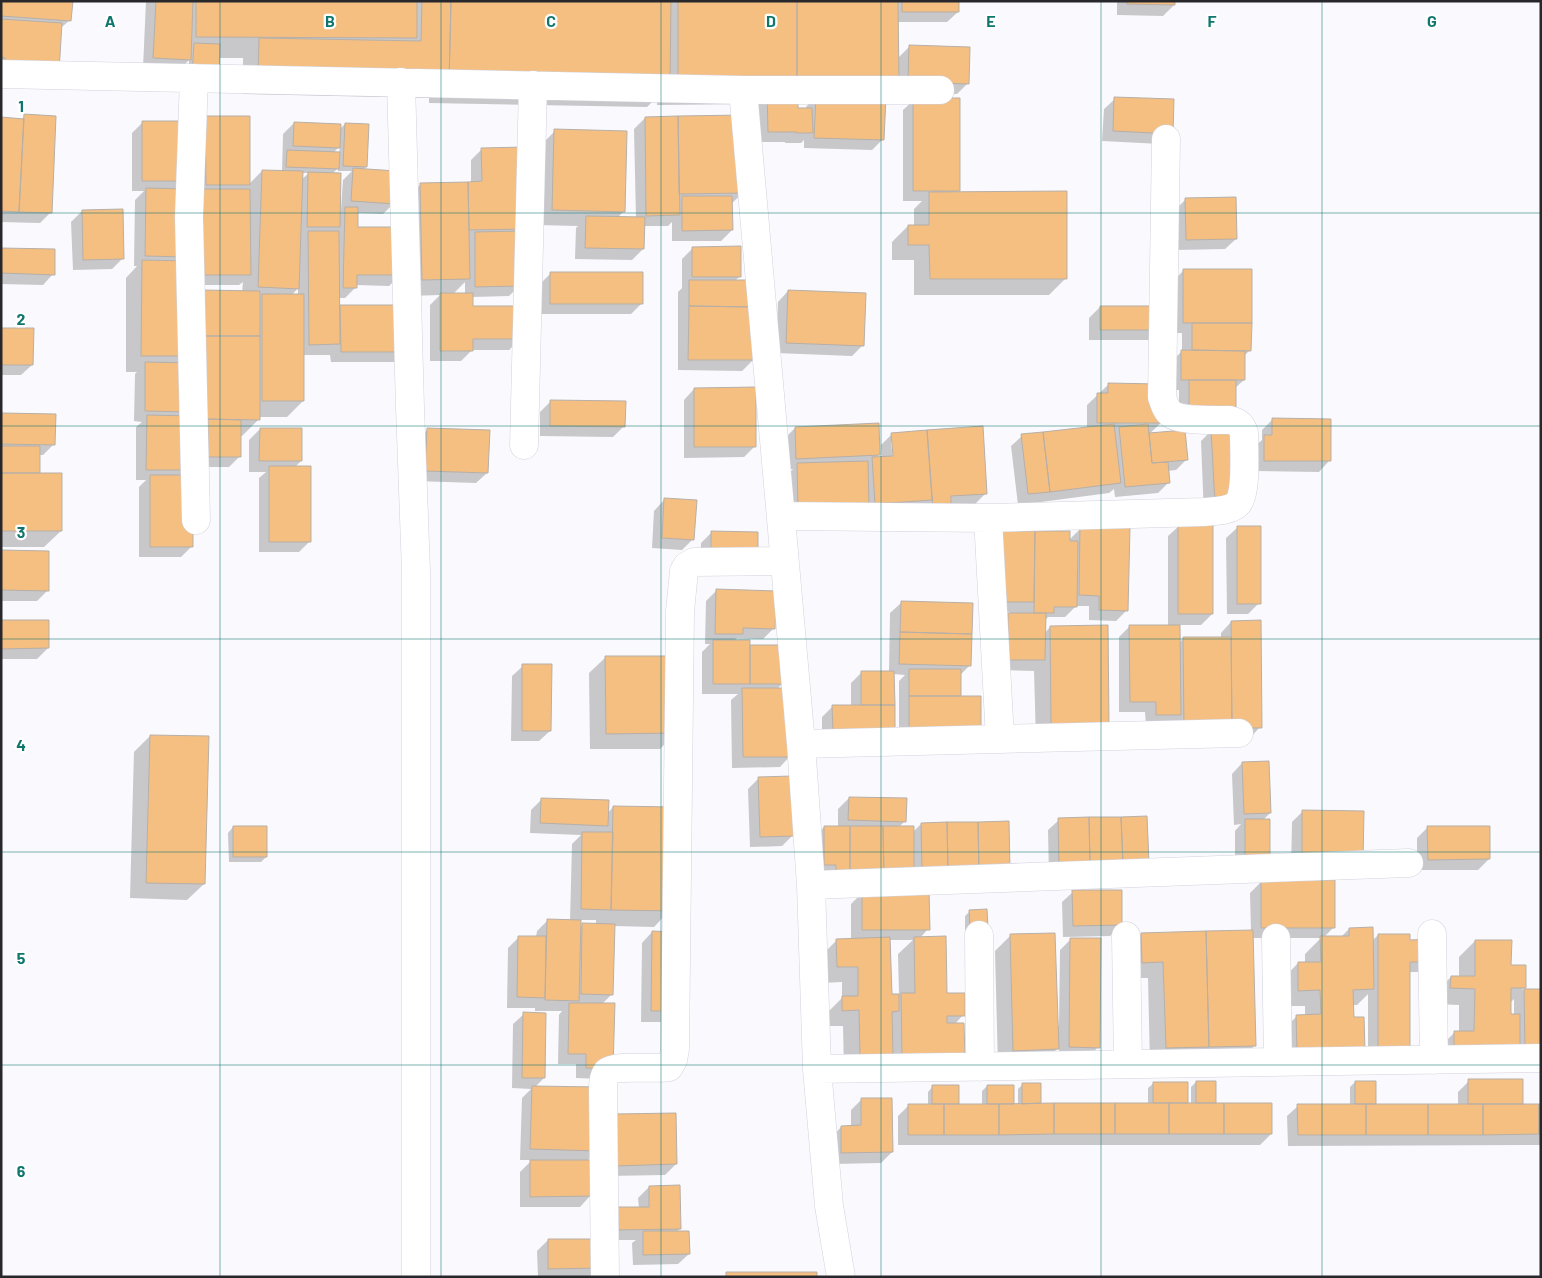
<svg xmlns="http://www.w3.org/2000/svg" width="1542" height="1278" font-family="Barlow,sans-serif">
<rect width="100%" height="100%" fill="#fafafe"/>
<!-- shadow -->
<path fill="#0003" fill-rule="evenodd" d="M1 1 70 20 1 79Z
M146 1H958V12L947 22H897V59L910 46 968 83 957 94 898 93 882 98 883 139 872 150 804 148V140L801 143H785V142H757V104L657 105V97L647 107 429 103V98L243 94V58H218L188 80 189 60 179 70 143 68ZM797 99H813L806 107V109L797 110Z
M1117 1H1174V5L1163 16 1117 15Z
M1115 99 1173 101 1161 144 1102 141 1104 109Z
M914 100 959 190 956 193 1066 278 1049 295H914V260H892V242L908 226H914V209L922 201H903V110Z
M25 116 50 213 40 223 1 222V119L21 120Z
M645 118 743 193 731 204 732 230 721 241H672V222L668 226H643V249L632 260 575 259 576 228 578 226 537 225 539 147 555 131 624 211 617 218H636L634 129Z
M143 122H187V353L242 292 243 282 239 285H193L195 128 249 184 262 171 282 172 283 134 294 123 339 130 345 124 366 167 362 170 394 203 383 214 357 213V228L400 275 389 286 356 285V287L345 298H338V306H404V351L394 362H331L330 355H303V401L287 417H259V419L242 436H240V456L229 467H198L192 476V546L181 557H139V487L146 480H136V427L142 422 134 421 135 374 137 372H126V278L137 266H134L135 200 144 191H132V133ZM340 146 339 153H333ZM338 168V171H352L343 180 341 210H339L332 174ZM302 173H309L301 180ZM298 288V296H291Z
M482 149 525 229 520 285 509 296 472 297V307L520 339 509 350H472L461 361H430V305L440 295 407 296 405 200 421 184 471 183V160ZM465 282V294H453Z
M1186 199 1236 239 1225 249 1175 250V210Z
M82 211 123 258 112 269 73 270 71 222Z
M693 248 740 276 735 281 753 360 742 371 678 370V292L682 288V259Z
M1 249 53 274 43 285 1 284Z
M1184 270 1250 350 1244 356V380L1234 389 1179 419V390H1170L1171 362 1182 351V333H1173V281Z
M551 273 642 303 631 314H540V284Z
M788 291 863 345 852 356 776 353 778 302Z
M1100 307H1160L1149 340H1089V318Z
M1 329 32 365 21 375H1Z
M1109 384 1161 423 1148 435 1184 431 1187 459 1176 470 1167 471 1168 483 1158 493 1115 497 1114 489 1109 493 1018 505 1011 446 1022 436 1087 428V405Z
M694 389 755 446 744 457 684 458V400Z
M551 401 624 426 613 437 540 436V412Z
M1 415 54 444 43 455H38V474L61 531 44 547H1Z
M1272 420 1329 461 1319 472 1254 471V447L1262 440V430Z
M982 427 986 493 975 504 788 520 787 475 793 469H786L784 439 795 428 879 455 875 458H882L881 445 892 434ZM891 442H893L895 462H893Z
M260 429 301 461 295 467 310 541 299 552H259V478L266 472H249V440Z
M428 429 487 473 476 483 415 481 417 440Z
M1212 430 1236 503 1204 515 1201 441Z
M664 500 693 539 682 550 652 548 654 511Z
M1179 526 1212 614 1201 625H1179V643L1184 638H1221V633L1231 622 1260 727 1250 738 1146 725 1145 712H1119V637L1130 626H1168V536Z
M1081 528 1126 611 1116 621 1089 620V606H1076L1065 617H1048L1044 621V634L1050 627 1108 724 1036 741 1034 671 997 670 998 625 1010 612H991L1002 532H1069V540Z
M1237 528 1259 603 1248 614H1227L1226 538Z
M712 532 757 533 700 569 701 543Z
M1 552 48 590 37 601H1Z
M717 590 774 628 763 639 737 638 734 641 783 683 777 689 790 756 780 767 732 768 731 700 738 694H702V652L710 644H705L706 601Z
M901 603 970 665 899 738V681L905 675 893 674 822 743V717L833 706H851V683L862 672H889L890 613Z
M1 621 48 648 37 659H1Z
M606 657 676 733 660 749H590L589 673Z
M523 666 550 731 539 741H511L512 676Z
M150 736 204 884 187 900 130 898 134 752Z
M1242 763 1270 813 1263 820H1269L1235 875V831L1241 824 1234 825 1232 774Z
M759 778 792 836 782 846 750 847 748 789Z
M849 798 905 821 899 827 913 832 921 824 1008 870 814 876V838L824 827H838V809Z
M542 799 608 813 613 807 670 910 654 927 613 926 612 994 602 1004 601 1079 576 1078V1064H558L559 1015 562 1011H535V1008H507L508 948 519 937H536L537 931 548 920 570 921 572 844 581 835 530 833 531 810ZM580 920H596V925H582L579 928Z
M1303 811 1363 812 1291 872 1292 822Z
M1146 817 1049 876 1048 830 1059 820Z
M233 827 266 857 261 862H229L228 833Z
M1428 827 1489 859 1478 870H1417V838Z
M1261 882 1334 927 1323 938 1341 937 1349 929 1372 941 1378 935 1409 941H1431L1420 972H1408L1409 1047 1368 1058V994L1357 1005H1352L1281 1067V1032L1297 1016H1305V1006H1283L1282 980 1298 963H1305V954L1321 938H1252L1255 1045 1239 1062 1150 1064 1148 978H1126L1125 950 1141 934 1251 931 1250 893Z
M1073 892 1121 925 1110 936 1063 937 1062 902Z
M862 893 928 929 920 938 946 994 963 1015 955 1024 963 1056 844 1072 843 1026H827L826 1014 842 998V982L822 983 821 956 837 940H851V904ZM889 940H913L898 954 899 995H891Z
M970 911 982 932 965 933V916Z
M652 932 673 933 662 1022H641L642 943Z
M1011 935 1057 1026H1059L1060 950 1070 940 1098 1047 1088 1058H1059V1047L1041 1065 998 1066 995 951Z
M1475 941 1510 966 1525 988 1522 990H1541V1059L1439 1048 1455 1032H1459V1005L1434 1004 1435 993 1451 977H1459V957ZM1514 999V1015H1510V1003Z
M524 1014 544 1078 535 1087 597 1150 587 1161 590 1196 580 1207H520V1172L532 1160H520L522 1098 531 1089 512 1088 513 1024Z
M1469 1081 1522 1105H1541V1145L1288 1146 1287 1116 1298 1106H1350V1087L1355 1082 1375 1106H1458V1092Z
M1196 1082 1215 1103 1271 1134 1260 1145H898V1116L909 1105H928V1092L933 1086 958 1105H982V1091L987 1086 1013 1105H1018V1089L1023 1084 1040 1103 1038 1105H1148V1088L1154 1083 1191 1105V1087Z
M862 1099 892 1152 881 1163 831 1164V1138L841 1127H851V1110Z
M675 1114 676 1164 665 1175 606 1176Z
M649 1187 680 1229 676 1232 689 1254 678 1264 633 1265 632 1243 636 1240H605L639 1208 638 1198Z
M548 1240 598 1267 589 1277H538L537 1251Z"/>
<!-- building -->
<path fill="#f5bf82" stroke="#b7afa7" d="M1 1H73L71 21 1 16Z
M156 1H193L191 60 153 58Z
M196 1H417V38L196 37Z
M422 1H451L449 82 258 78 259 38 421 41Z
M451 1H671L670 87 449 82Z
M678 1H797V83L678 84Z
M797 1H898L899 83H797Z
M902 1H959V12H902Z
M1127 1H1175V5L1127 4Z
M1 19 62 23 59 72 4 68 5 58 1 57Z
M194 43 220 44 219 76 192 75Z
M909 45 970 47 969 84 908 82Z
M767 93H798V108H812L813 133H796V132H768Z
M816 95 886 97 884 140 814 138Z
M1114 97 1174 99 1173 134 1113 131Z
M913 98H960V191H913Z
M24 114 56 116 52 213 19 212Z
M743 115 744 193 679 194 678 116Z
M205 116H250V185H206Z
M678 116 680 215 646 216 645 117Z
M1 117 24 119 19 212 1 211Z
M142 121H188V181H142Z
M294 122 341 124 340 148 293 146Z
M345 123 369 124 367 167 343 166Z
M554 129 627 131 625 212 552 210Z
M525 147 527 229 469 230 468 182 482 181 481 148Z
M287 150 340 152 339 169 286 167Z
M353 168 396 171 395 204 351 201Z
M262 170 303 171 299 289 258 287Z
M308 172 341 173 340 227H307Z
M468 182 470 279 422 280 420 183Z
M146 188 188 189 187 257 145 256Z
M203 189H250L251 275H203Z
M1067 191V279H930L929 245H908V225H929V192Z
M682 196H732L733 230 682 231Z
M1236 197 1237 239 1186 240 1185 198Z
M345 207H358V227H402L401 275H357V288H343Z
M123 209 124 259 83 260 82 210Z
M586 216 645 217 644 249 585 248Z
M308 231H339L340 344 309 345Z
M521 231 522 286 475 287V232Z
M741 246V277H692V247Z
M1 248 55 249V275L1 273Z
M142 260 189 261 188 356H141Z
M1183 269H1252V323H1183Z
M550 272H643V304H550Z
M689 280H755V307L689 306Z
M202 290 260 291V336H202Z
M788 290 866 293 864 346 786 343Z
M440 293H473V306H522V339H473V351H440Z
M262 294H304V401H262Z
M340 305H405L406 352H341Z
M689 306 755 307 754 360H688Z
M1100 306H1161V330H1100Z
M1192 323H1252L1251 351 1192 350Z
M1 328H34L33 365H1Z
M202 336H260V420L202 419Z
M1181 350 1245 351V380H1181Z
M145 362 191 363 190 412 145 411Z
M1189 380H1236V410L1189 409Z
M1108 383 1159 384 1162 423H1097V393H1108Z
M756 387V447H694V388Z
M550 400 626 401 625 427 550 426Z
M1 413 56 414 55 445 1 444Z
M147 415 192 416 191 470H146Z
M1272 418 1331 419V461H1264V435H1272Z
M208 419 241 420V457H208Z
M879 423 880 455 796 459 795 427Z
M1114 424 1121 483 1050 492 1043 432Z
M1148 424 1152 463 1168 462 1170 483 1125 487 1119 427Z
M983 426 987 494 951 496V507L933 508 927 430Z
M260 428H302V461H259Z
M427 428 490 430 488 473 425 471Z
M1235 428 1238 504 1215 505 1211 429Z
M927 430 932 500 875 504 872 457 893 456 891 433Z
M1185 430 1188 460 1152 463 1149 433Z
M1043 432 1050 492 1028 494 1021 434Z
M1 446H40V473H1Z
M868 461 869 507 798 510 797 463Z
M269 466H311V542H269Z
M1 473H62V531H1Z
M150 475H193V547H150Z
M664 498 697 500 694 540 662 538Z
M1178 524H1213V614H1178Z
M1080 526 1130 527 1128 611 1099 610V596L1079 595Z
M1237 526H1261V604H1237Z
M711 531 758 532V559L711 558Z
M1002 531H1035L1034 602H1001Z
M1035 531H1070V541H1078L1077 607H1054V613H1034Z
M1 550 49 551V591L1 590Z
M716 589 776 591 775 629 743 628V634H715Z
M901 601 973 603 972 634 900 632Z
M1008 613H1046L1045 660H1008Z
M1 620H49V648L1 649Z
M1261 620 1262 728H1232L1231 621Z
M1108 625 1109 725H1051L1050 626Z
M1129 625H1180L1181 715H1156V702H1130Z
M900 632 972 634 971 666 899 664Z
M1183 637H1231L1232 728 1184 729Z
M713 640H750V684H713Z
M750 645H784V684H750Z
M605 656H677V733L606 734Z
M522 664H552L551 731H522Z
M909 669H961V696H909Z
M861 671H894L895 705H861Z
M742 688H791L792 757H743Z
M909 696H981V727L909 728Z
M832 705H895V733H833Z
M150 735 209 736 205 884 146 883Z
M1269 761 1271 813 1244 814 1242 762Z
M792 776 794 836 760 837 758 777Z
M849 797 907 798 906 822 848 820Z
M541 798 609 800 608 826 540 823Z
M613 806 674 807 672 911 611 910Z
M1302 810 1364 811 1363 862 1302 861Z
M1147 816 1149 863 1123 864 1121 817Z
M1089 817H1121L1123 864 1090 865Z
M1089 817 1090 865H1059L1058 818Z
M1245 819H1270V864H1245Z
M1009 821 1010 870 979 871 978 822Z
M947 822 948 871 922 872 921 823Z
M947 822H978L979 871H948Z
M233 826H267V857H233Z
M824 826H850V876H836V865H824Z
M850 826H883L884 876H850Z
M883 826H914V875L884 876Z
M1427 826H1490V859L1428 860Z
M582 832H613L611 910 581 909Z
M1261 880H1335V928H1261Z
M1072 890H1122V925L1073 926Z
M929 891 930 930H862V892Z
M987 909 988 928H970L969 910Z
M547 919 581 920 579 1001 545 1000Z
M582 923 615 924 613 995 581 994Z
M1373 927 1374 989 1353 990 1354 1017H1364L1365 1051 1297 1052 1296 1015 1321 1014 1320 990 1298 991V962H1321L1320 936H1349V928Z
M1253 930 1256 1046 1209 1047 1206 931Z
M652 931 675 932 674 1011H651Z
M1206 931 1209 1047 1166 1048 1163 962 1142 963 1141 933Z
M1055 933 1059 1049 1013 1051 1010 934Z
M1378 934H1410V940L1432 939V962H1410V1048H1378Z
M518 936H546L545 998 517 997Z
M946 936 947 993H965V1016H947V1023H964L965 1057H902L901 993H915L914 937Z
M890 937 892 994H899V1011L892 1012 893 1056 860 1057 859 1010 842 1011V996H858V967H837L836 939Z
M1070 938H1101L1100 1048 1069 1047Z
M1475 940H1512L1511 965H1526V988H1511V1014H1520V1051H1454V1031H1474L1475 989 1450 988 1451 976H1475Z
M1524 989H1541V1049H1525Z
M569 1003H615L613 1069 586 1068V1054H568Z
M523 1012 546 1013 545 1078H522Z
M1468 1079H1523V1104H1468Z
M1196 1081H1216V1103H1196Z
M1355 1081H1376V1104H1355Z
M1153 1082H1188V1103H1153Z
M1022 1083H1041V1103L1022 1104Z
M932 1085H959V1104H932Z
M987 1085H1014V1104H987Z
M532 1086 600 1087 598 1151 530 1149Z
M861 1098H892L893 1152 841 1153V1126L861 1125Z
M1054 1103H1115V1134H1054Z
M1054 1103V1134L999 1135V1104Z
M1115 1103H1169V1134H1115Z
M1169 1103H1224V1134H1169Z
M1224 1103H1272V1134H1224Z
M908 1104H944V1135H908Z
M944 1104H999V1135H944Z
M1297 1104H1366V1135H1298Z
M1366 1104H1428V1135H1366Z
M1428 1104H1483V1135H1428Z
M1483 1104H1539V1134L1483 1135Z
M1539 1104H1541V1134H1539Z
M676 1113 677 1164 616 1166 615 1114Z
M530 1160H592V1196L530 1197Z
M680 1185 681 1229 615 1230V1207H649V1186Z
M643 1231H689L690 1254 643 1255Z
M548 1239H599V1268L548 1269Z
M726 1272H817V1277H726Z"/>
<g fill="none" stroke-linecap="round" stroke-linejoin="round">
<!-- minor casing -->
<g stroke="#d1d1dc" stroke-width="29">
<path id="minor" d="M1 74 743 90 801 744 811 885 817 1069 829 1206 841 1277
M194 78 189 217 196 520
M401 82 410 407 416 572V1277
M743 90H940
M524 445 533 85
M781 516 988 518 1204 512C1215 511 1231 511 1238 503 1247 494 1244 447 1244 433 1242 425 1238 422 1230 420 1218 420 1181 421 1171 414 1166 410 1164 403 1162 397L1166 139
M988 518 1000 739
M801 744 1239 733
M811 885 1409 863
M1432 934 1434 1060
M979 935 980 1067
M1126 936 1128 1064
M1276 938 1278 1062
M817 1069 1541 1058
M605 1277 603 1091C603 1085 603 1077 607 1072 615 1064 655 1070 669 1067L673 1060 675 1049 680 611 684 571 687 566 694 562 784 561"/>
</g>
<!-- minor -->
<use href="#minor" stroke="#fff" stroke-width="28"/>
</g>
<!-- grid -->
<path fill="none" stroke="#0f766e" stroke-width="1" stroke-opacity="0.55" d="M220 1V1277M441 1V1277M661 1V1277M881 1V1277M1101 1V1277M1322 1V1277M1 213H1541M1 426H1541M1 639H1541M1 852H1541M1 1065H1541"/>
<g font-size="16" text-anchor="middle" font-weight="bold" fill="#0f766e" stroke="#fff" stroke-width="4.5" stroke-linejoin="round" paint-order="stroke">
<text x="110" y="27">A</text>
<text x="330" y="27">B</text>
<text x="551" y="27">C</text>
<text x="771" y="27">D</text>
<text x="991" y="27">E</text>
<text x="1212" y="27">F</text>
<text x="1432" y="27">G</text>
<text x="21" y="112">1</text>
<text x="21" y="325">2</text>
<text x="21" y="538">3</text>
<text x="21" y="751">4</text>
<text x="21" y="964">5</text>
<text x="21" y="1177">6</text>
</g>
<!-- border -->
<rect width="1542" height="1278" fill="none" stroke="#28282c" stroke-width="5"/>
</svg>
